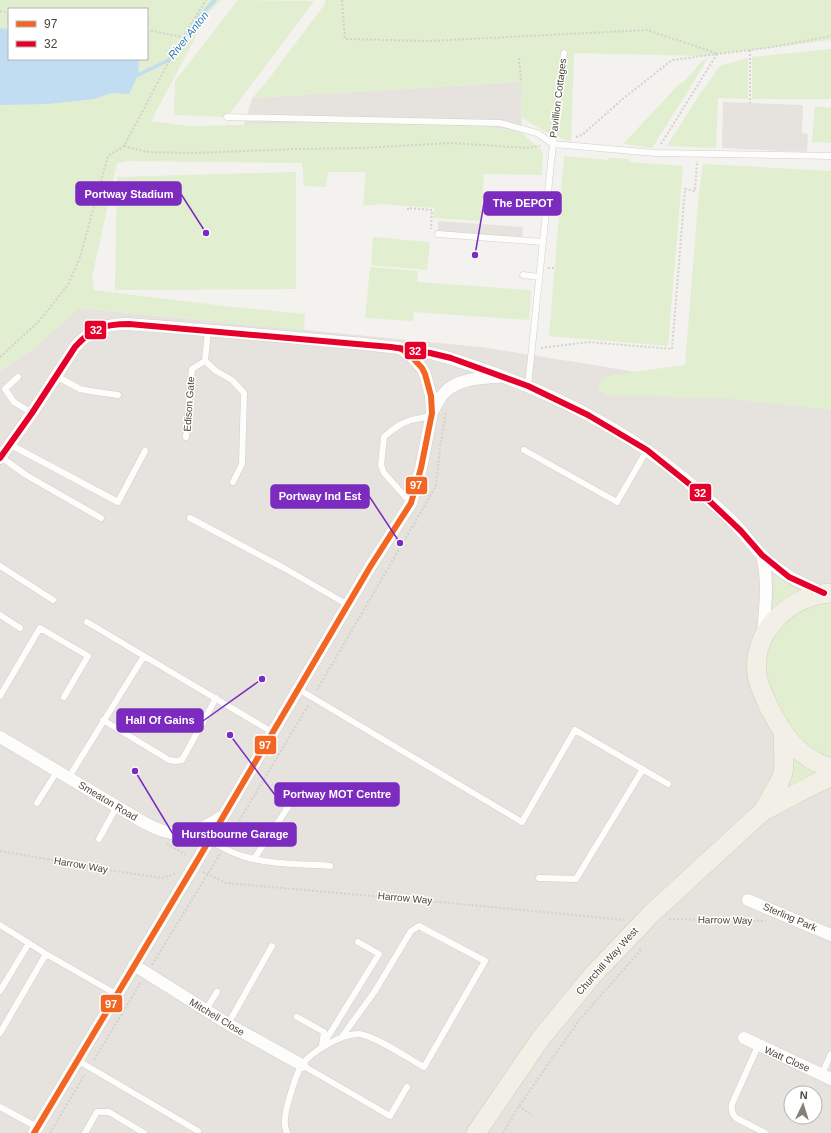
<svg xmlns="http://www.w3.org/2000/svg" width="831" height="1133" font-family="Helvetica,sans-serif">
<rect width="100%" height="100%" fill="#f4f2ee"/>
<!-- industrial -->
<path fill="#e6e2de" fill-rule="evenodd" d="M79 308 481 347 711 384 831 390V1133H0V371L33 349ZM791 1093H815V1117H791Z"/>
<!-- green -->
<path fill="#e1eecf" fill-rule="evenodd" d="M0 0H221L209 12 151 121 190 126 339 123 477 124 522 133 543 152 542 175 484 174 481 221 433 218 434 208 381 204 363 206 366 172H328L326 187 304 186 302 163 128 161 117 163 92 277 94 290 232 307 305 314 304 330 80 308 33 349 0 371ZM9 9H147V59H9Z
M238 0 314 1 227 117 174 115 175 81Z
M325 0H831V40L702 56 574 53 571 142 546 132 522 118 521 82 252 98 264 85 325 4Z
M831 49V99H752V57Z
M708 58 690 88 652 148 623 144 666 98 679 84 686 80 701 62Z
M748 58V99L718 98 716 148 667 146 698 97 720 66Z
M815 106 831 108V143L812 142Z
M564 156 608 160V158L629 159V162L683 166 668 346 549 336Z
M703 164 831 171V410L730 399 605 395 597 388 606 376 632 372 685 365 699 192Z
M296 172V289L115 290 117 177Z
M373 237 430 242 427 270 371 265Z
M370 267 418 271 417 282 531 290 529 320 414 312 413 321 365 318Z
M775 575 792 587 803 592 773 609 775 590 774 578Z
M831 600V761L822 758 794 734 778 706 766 677V657L773 637 785 619 814 602Z
M792 754 822 772 782 797Z"/>
<!-- parking -->
<path fill="#e6e3df" d="M521 82 522 133 477 124 339 123 244 125 252 98Z
M723 102 803 105 802 133 808 134 807 152 722 148Z
M438 221 523 227 522 240 438 234Z
M528 435 607 481 594 504 514 458Z
M322 522 366 546 341 592 304 572 308 565 301 562Z
M705 697 728 709 724 717 737 725 733 732 741 736 717 777 703 768 706 761 678 745Z
M36 776 61 791 57 812 20 805Z
M611 797 657 823 628 876 581 849Z
M188 908 193 909 249 941 252 936 259 939 261 935 285 949 248 1011 208 988 224 960 174 931Z
M291 1006 316 1021 304 1043 278 1028Z"/>
<!-- water -->
<path fill="#c0ddf1" d="M0 28 9 29V59H139L138 75 129 94 112 93 94 99 46 104 0 105Z"/>
<g fill="none" stroke-linecap="round" stroke-linejoin="round">
<!-- stream -->
<path stroke="#c0ddf1" stroke-width="3.5" d="M133 74 138 75 169 60 199 17 215 0"/>
<!-- service casing -->
<g stroke="#d2d0cb" stroke-width="7">
<path id="service" d="M227 117 500 123 537 133 553 144 655 153 831 156
M438 234 543 242
M523 275 539 277
M205 361 216 371 232 380 244 393 242 464 233 482
M56 376 80 389 90 391 118 395
M18 377 5 389 14 402 32 413
M528 386 553 144 564 53
M186 437 192 369 205 361 208 330
M9 444 118 502 145 451
M524 450 617 502 647 450
M1 457 26 475 101 518
M411 503 384 473 381 465 384 437 391 431 401 424 411 420 431 416
M190 518 284 568 348 605
M0 566 53 600
M0 615 20 628
M87 622 144 656
M298 689 522 822 575 730 668 784
M0 696 40 628 88 656 64 697
M103 720 169 760 176 761 182 760 216 698
M69 777 144 656 272 732
M37 803 58 770
M99 839 117 806
M209 840C221 847 233 854 246 857 273 865 302 864 330 866
M254 859 288 807
M539 878 576 879 643 769
M0 925 46 954 116 994
M0 991 29 943
M205 1011 217 992
M297 1017 324 1032 322 1045
M228 1024 272 946
M0 1033 46 954
M758 1046 732 1104C731 1110 732 1114 736 1118L765 1133
M321 1048 379 954 358 942
M77 1060 198 1131
M302 1065 390 1116 407 1087
M822 1074 831 1054
M0 1107 37 1127
M85 1133 97 1112H109L144 1133
M287 1133C286 1130 285 1127 285 1124 283 1114 296 1075 301 1066 310 1052 343 1033 359 1034 374 1035 409 1059 424 1067L485 961 419 926 411 931 375 991 341 1038"/>
</g>
<!-- minor casing -->
<g stroke="#d2d0cb" stroke-width="13">
<path id="minor" d="M432 412C436 406 439 399 444 393 457 379 479 378 498 377
M0 458 32 413 75 347C92 328 104 324 129 324 192 329 256 334 318 340 356 343 393 346 430 353 449 357 467 364 485 370 542 390 598 417 648 451 676 471 703 494 728 517 741 529 750 543 762 555 781 574 800 583 824 593
M762 555C769 582 765 607 763 634
M0 737 143 822C176 840 190 837 221 817
M748 900 831 935
M134 965 228 1024 302 1065
M744 1038 831 1079
M34 1133 197 861 370 567 411 503 421 468 432 413 431 396 425 374 422 368 410 355 401 349"/>
</g>
<!-- primary casing -->
<g stroke="#d6cebb" stroke-width="20">
<path id="primary" d="M831 593C790 595 752 631 757 674 758 685 764 695 768 705 782 734 799 759 831 768
M763 811C786 800 807 786 831 777
M476 1133 541 1038 592 976 652 913 763 811 779 783 783 773 784 765 783 732"/>
</g>
<!-- path -->
<path stroke="#d3d2cc" stroke-width="2" stroke-dasharray="2 2" stroke-linecap="butt" d="M342 0 345 39 429 41 647 30 716 53
M0 11 9 13
M147 30 182 37
M750 50V103
M519 58 521 82
M576 137 582 135 625 97 672 60 773 47 831 36
M661 144 717 54
M124 146 147 152 194 153 296 149 362 148 451 143 528 148 540 146
M408 210V208L432 210 431 229
M548 268H555
M541 348 588 342 672 349 685 189 695 191 697 161
M0 357 39 321 68 285 80 257 108 156 124 146 176 48 206 0
M317 690 436 486 440 447 446 412
M227 841 309 704
M167 844 188 856
M0 851 121 872 163 878 176 873
M203 872 226 883 450 903 625 920
M669 919 766 921
M152 965 220 854
M94 1060 141 982
M519 1106 533 1116
M50 1133 85 1074
M503 1133 519 1106 580 1019 640 951V947"/>
<!-- service -->
<use href="#service" stroke="#fdfdfc" stroke-width="6"/>
<!-- minor -->
<use href="#minor" stroke="#fdfdfc" stroke-width="12"/>
<!-- primary -->
<use href="#primary" stroke="#f2efe6" stroke-width="19"/>
<!-- bus-1 casing -->
<g stroke="#fff" stroke-width="9">
<path id="bus-1" d="M34 1133 197 861 370 567 411 503 421 468 432 413 431 396 425 374 422 368 410 355 400 348"/>
</g>
<!-- bus-2 casing -->
<g stroke="#fff" stroke-width="9">
<path id="bus-2" d="M0 458 32 413 75 347C92 328 104 324 129 324L391 347 430 353 451 358 528 386 588 415 647 450 703 495 741 531 762 555 789 577 824 593"/>
</g>
<!-- bus-1 -->
<use href="#bus-1" stroke="#f26522" stroke-width="6"/>
<!-- bus-2 -->
<use href="#bus-2" stroke="#e4002b" stroke-width="6"/>
</g>
<g text-anchor="middle" dominant-baseline="central" stroke-width="3" stroke-linejoin="round" paint-order="stroke">
<!-- street labels -->
<g font-size="10" fill="#4b4439" stroke="#fff">
<text transform="translate(558 98) rotate(-83)">Pavillion Cottages</text>
<text transform="translate(189 404) rotate(-86)">Edison Gate</text>
<text transform="translate(108 801) rotate(31)">Smeaton Road</text>
<text transform="translate(81 865) rotate(10)">Harrow Way</text>
<text transform="translate(405 898) rotate(5)">Harrow Way</text>
<text transform="translate(790 917) rotate(23)">Sterling Park</text>
<text transform="translate(725 920) rotate(1)">Harrow Way</text>
<text transform="translate(607 961) rotate(-48)">Churchill Way West</text>
<text transform="translate(217 1017) rotate(31)">Mitchell Close</text>
<text transform="translate(787 1059) rotate(24)">Watt Close</text>
</g>
<!-- water labels -->
<g font-size="11" font-style="italic" fill="#2e7ab2" stroke="#fff">
<text transform="translate(188 35) rotate(-51)">River Anton</text>
</g>
</g>
<!-- callouts -->
<path fill="none" stroke="#7b2cbf" stroke-width="1.5" d="M206 233L181 194M475 255L484 203M400 543L369 496M262 679L203 721M230 735L275 795M135 771L173 834"/>
<g fill="#7b2cbf" stroke="#fff" stroke-width="1.5">
<circle cx="206" cy="233" r="4"/>
<circle cx="475" cy="255" r="4"/>
<circle cx="400" cy="543" r="4"/>
<circle cx="262" cy="679" r="4"/>
<circle cx="230" cy="735" r="4"/>
<circle cx="135" cy="771" r="4"/>
</g>
<g fill="#7b2cbf" stroke="#7b2cbf" stroke-width="1.5">
<rect x="76" y="182" width="105" height="23" rx="4"/>
<rect x="484" y="192" width="77" height="23" rx="4"/>
<rect x="271" y="485" width="98" height="23" rx="4"/>
<rect x="117" y="709" width="86" height="23" rx="4"/>
<rect x="275" y="783" width="124" height="23" rx="4"/>
<rect x="173" y="823" width="123" height="23" rx="4"/>
</g>
<g font-size="11" text-anchor="middle" font-weight="bold" fill="#fff">
<text x="129" y="198">Portway Stadium</text>
<text x="523" y="207">The DEPOT</text>
<text x="320" y="500">Portway Ind Est</text>
<text x="160" y="724">Hall Of Gains</text>
<text x="337" y="798">Portway MOT Centre</text>
<text x="235" y="838">Hurstbourne Garage</text>
</g>
<g stroke="#fff" stroke-width="1.5">
<rect x="84" y="320" width="23" height="20" rx="4" fill="#e4002b"/>
<rect x="404" y="341" width="23" height="19" rx="4" fill="#e4002b"/>
<rect x="405" y="476" width="23" height="19" rx="4" fill="#f26522"/>
<rect x="689" y="483" width="23" height="19" rx="4" fill="#e4002b"/>
<rect x="254" y="735" width="23" height="20" rx="4" fill="#f26522"/>
<rect x="100" y="994" width="23" height="19" rx="4" fill="#f26522"/>
</g>
<g font-size="11" text-anchor="middle" font-weight="bold" fill="#fff">
<text x="96" y="334">32</text>
<text x="415" y="355">32</text>
<text x="416" y="489">97</text>
<text x="700" y="497">32</text>
<text x="265" y="749">97</text>
<text x="111" y="1008">97</text>
</g>
<!-- legend -->
<rect x="8" y="8" width="140" height="52" fill="#ffffff" stroke="#b7b4b0"/>
<rect x="16" y="21" width="20" height="6" fill="#f26522" stroke="#b7b4b0"/>
<text x="44" y="28" font-size="12" fill="#4b4439">97</text>
<rect x="16" y="41" width="20" height="6" fill="#e4002b" stroke="#b7b4b0"/>
<text x="44" y="48" font-size="12" fill="#4b4439">32</text>
<!-- north arrow -->
<g transform="translate(803 1105) rotate(4)"><circle r="19" fill="#ffffff" stroke="#b7b4b0"/>
<path d="M0-3L7 15L0 10L-7 15Z" fill="#868178"/>
<text y="-6" font-size="11" font-weight="bold" text-anchor="middle" fill="#4b4439">N</text>
</g>
</svg>
